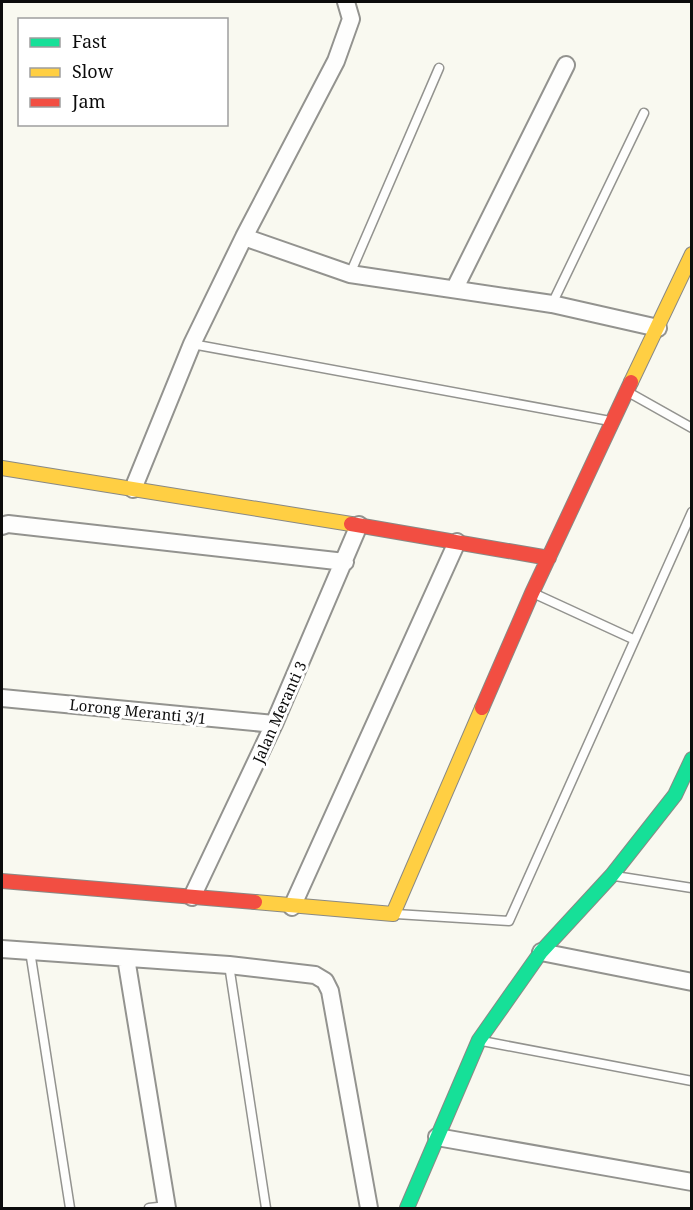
<svg xmlns="http://www.w3.org/2000/svg" width="693" height="1210" font-family="'Noto Serif',serif">
<rect width="100%" height="100%" fill="#f9f9f0"/>
<g fill="none" stroke-linecap="round" stroke-linejoin="round">
<!-- lane casing -->
<g stroke="#93938f" stroke-width="11">
<path id="lane" d="M350 274 439 68
M552 304 644 113
M192 344 610 421
M628 392 692 428
M533 593 633 639
M615 876 692 888
M396 914 509 921 692 512
M30 951 70 1208
M229 965 266 1208
M482 1041 692 1081
M149 1208 167 1206"/>
</g>
<!-- street casing -->
<g stroke="#93938f" stroke-width="20">
<path id="street" d="M244 237 350 274 552 304 658 328
M455 288 566 65
M133 489 192 344 244 237 336 61 351 19 346 2
M2 526 8 524 345 562
M2 698 274 724
M192 897 274 724 359 525
M292 907 457 542
M2 949 229 965 315 975 325 981 330 991 369 1208
M541 952 692 982
M126 958 167 1208
M437 1137 692 1182"/>
</g>
<!-- fast casing -->
<g stroke="#898985" stroke-width="16">
<path id="fast" d="M407 1208 479 1040 541 952 612 875 675 795 692 759"/>
</g>
<!-- slow casing -->
<g stroke="#898985" stroke-width="16">
<path id="slow" d="M631 382 692 254
M2 468 351 524
M255 902 393 914 482 708"/>
</g>
<!-- jam casing -->
<g stroke="#898985" stroke-width="16">
<path id="jam" d="M351 524 549 558
M482 708 532 593 631 382
M2 881 255 902"/>
</g>
<!-- lane -->
<use href="#lane" stroke="#fefefd" stroke-width="8"/>
<!-- street -->
<use href="#street" stroke="#fefefd" stroke-width="16"/>
<!-- fast -->
<use href="#fast" stroke="#16e098" stroke-width="14"/>
<!-- slow -->
<use href="#slow" stroke="#ffcf43" stroke-width="14"/>
<!-- jam -->
<use href="#jam" stroke="#f24e42" stroke-width="14"/>
</g>
<g text-anchor="middle" dominant-baseline="central" stroke-width="6" stroke-linejoin="round" paint-order="stroke">
<!-- street labels -->
<g font-size="15" fill="#0c0c0c" stroke="#fff">
<text transform="translate(138 711) rotate(6)">Lorong Meranti 3/1</text>
<text transform="translate(279 712) rotate(-66)">Jalan Meranti 3</text>
</g>
</g>
<!-- border -->
<rect width="693" height="1210" fill="none" stroke="#0c0c0c" stroke-width="6"/>
<!-- legend -->
<rect x="18" y="18" width="210" height="108" fill="#ffffff" stroke="#9e9e9e" stroke-width="1.5"/>
<rect x="30" y="38" width="30" height="9" fill="#16e098" stroke="#9e9e9e" stroke-width="1.5"/>
<text x="72" y="48" font-size="18" fill="#0c0c0c">Fast</text>
<rect x="30" y="68" width="30" height="9" fill="#ffcf43" stroke="#9e9e9e" stroke-width="1.5"/>
<text x="72" y="78" font-size="18" fill="#0c0c0c">Slow</text>
<rect x="30" y="98" width="30" height="9" fill="#f24e42" stroke="#9e9e9e" stroke-width="1.5"/>
<text x="72" y="108" font-size="18" fill="#0c0c0c">Jam</text>
</svg>
